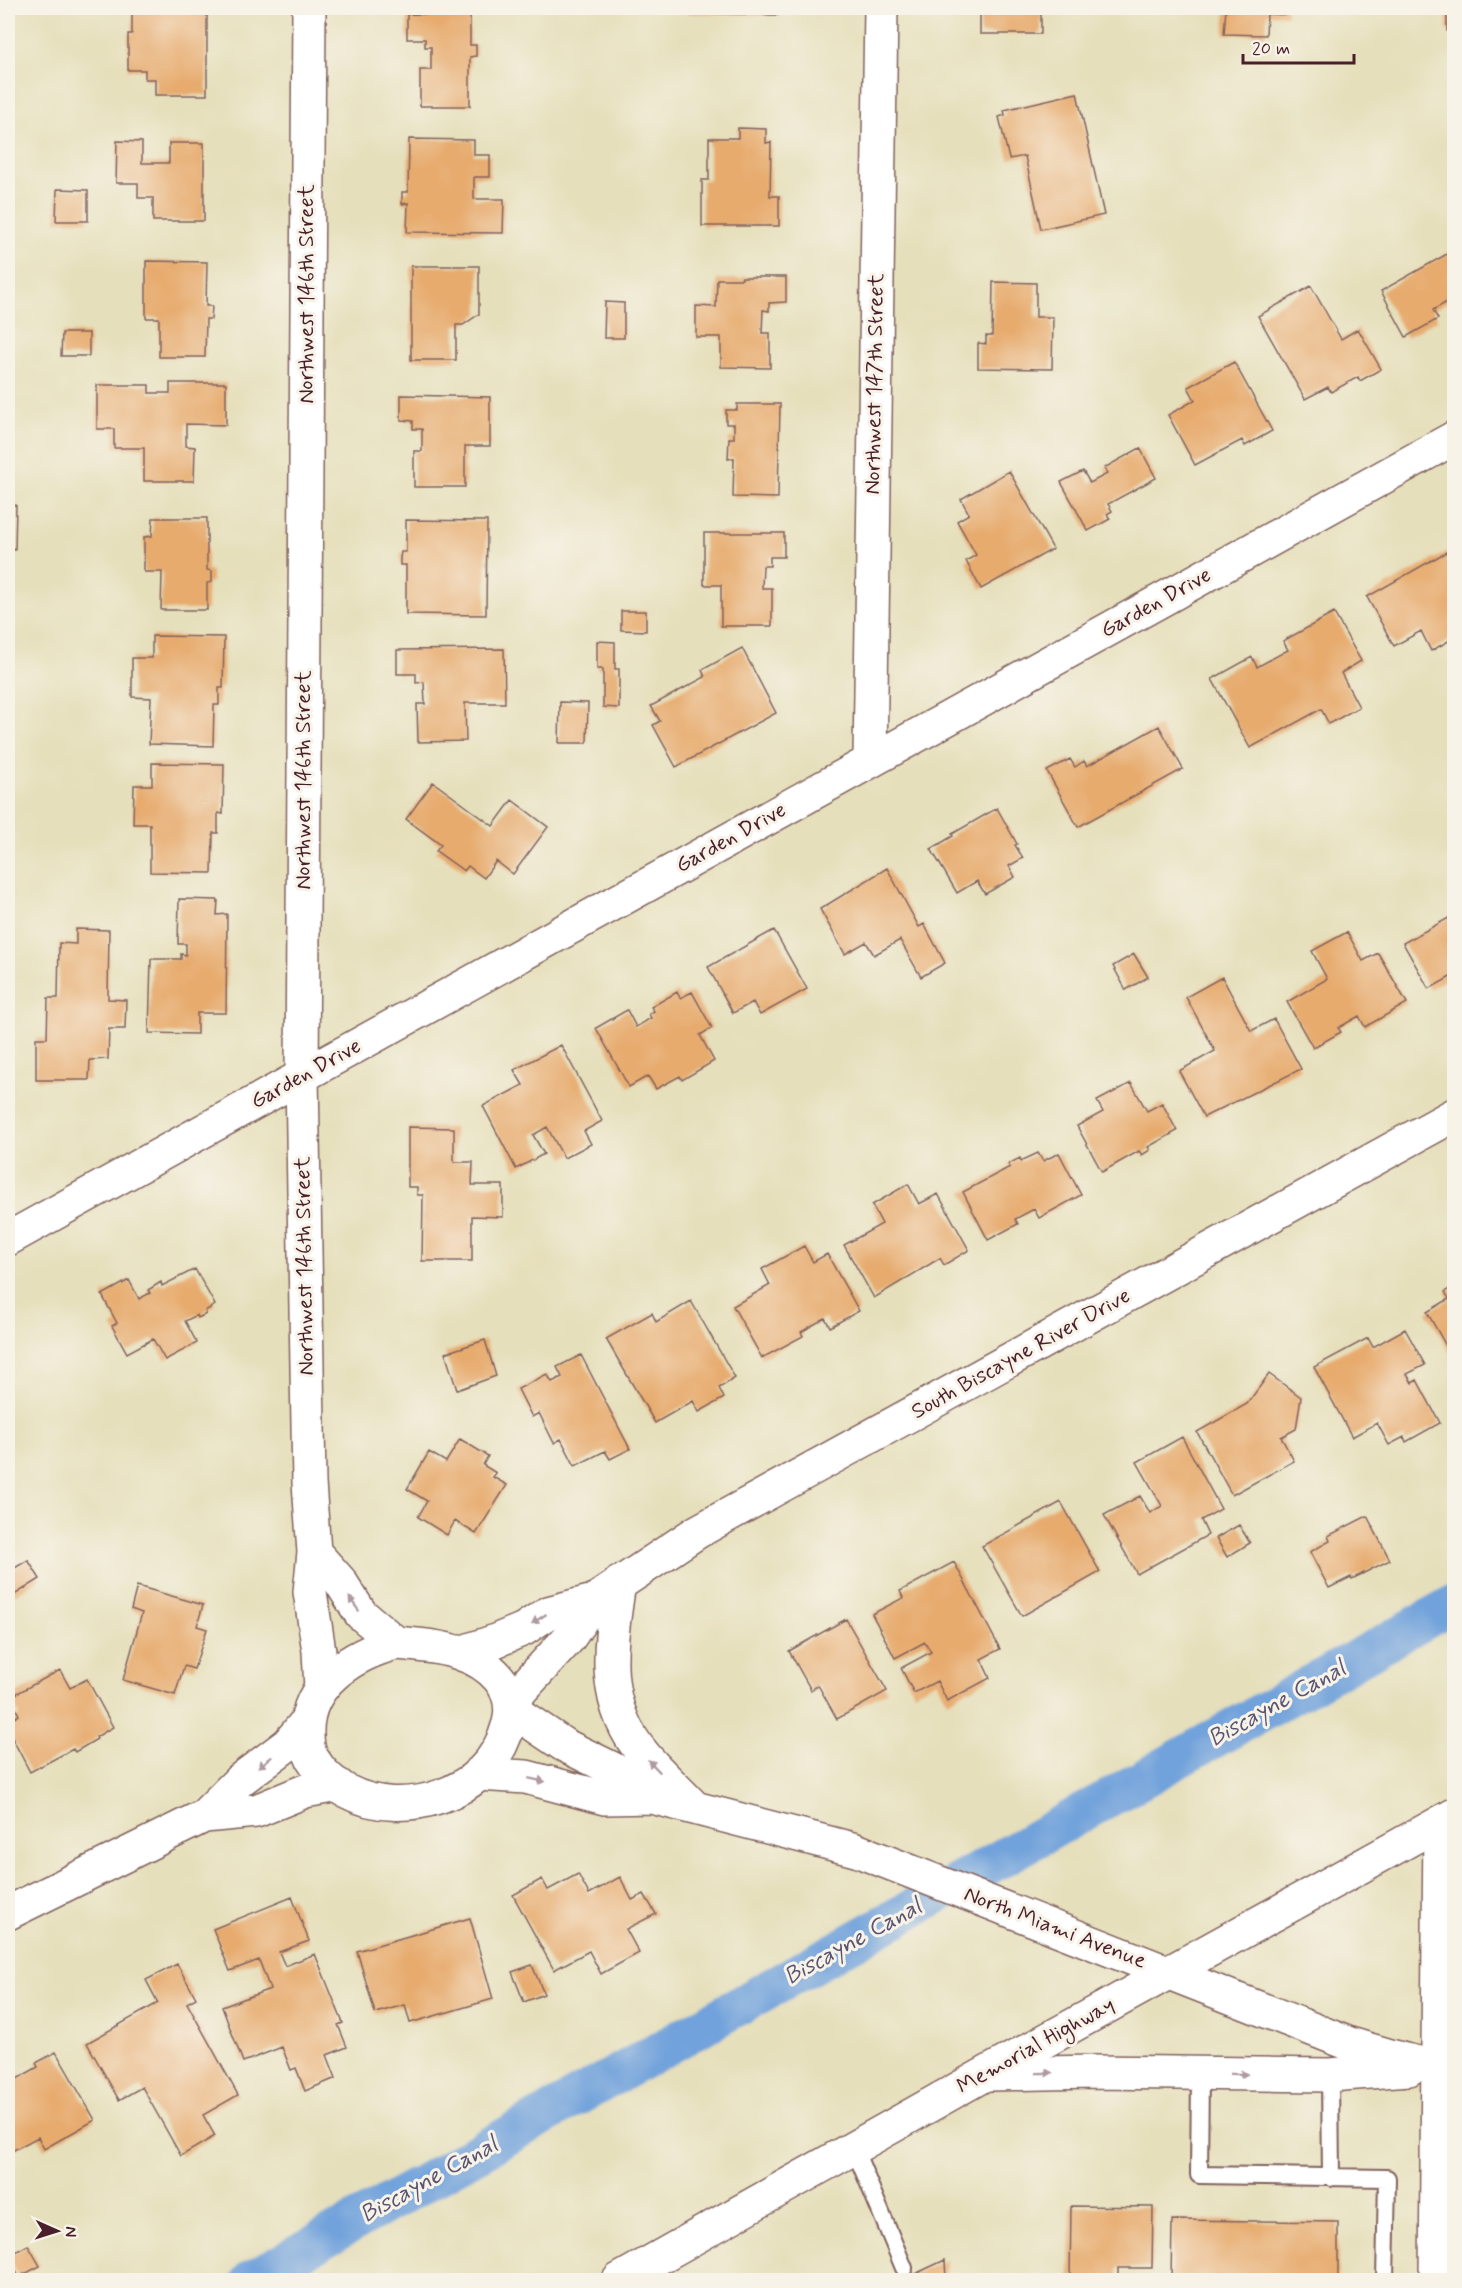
<svg xmlns="http://www.w3.org/2000/svg" width="1462" height="2288" font-family="Mynerve,sans-serif">
<rect width="100%" height="100%" fill="#f7f3e8"/>
<filter id="ink" filterUnits="userSpaceOnUse"><feTurbulence type="fractalNoise" baseFrequency=".0167" numOctaves="2"/><feDisplacementMap in="SourceGraphic" scale="12" xChannelSelector="R" yChannelSelector="G"/><feConvolveMatrix kernelMatrix="1 2 1 2 8 2 1 2 1" color-interpolation-filters="sRGB"/></filter>
<filter id="wash" filterUnits="userSpaceOnUse"><feTurbulence type="fractalNoise" baseFrequency=".008" numOctaves="4" result="noise"/><feDisplacementMap in="SourceGraphic" scale="24" xChannelSelector="R" yChannelSelector="G"/><feGaussianBlur stdDeviation="1.35" result="paint"/><feColorMatrix in="noise" values="0 0 0 0 0 0 0 0 0 0 0 0 0 0 0 0 0 1.4 0 .05"/><feComposite in="paint" operator="in"/></filter>
<g filter="url(#wash)">
<rect width="100%" height="100%" fill="#e6dfbb"/>
<g fill="none" stroke-linecap="round" stroke-linejoin="round">
<!-- canal -->
<path stroke="#71a2db" stroke-width="39" d="M251 2280 1454 1604"/>
</g>
<g id="blocks">
<!-- building -->
<path fill="#e7ab6e" d="M132 8H207V95H155V79H145V70H128V34H132Z
M687 8H778V15L687 13Z
M980 8H1041V34H980Z
M1226 8H1287V15L1267 14 1266 35 1224 34Z
M1393 8H1403V11H1393Z
M1447 8H1454V31H1447Z
M407 14 470 15V45H476V56L470 57V106H420V70H431V47H425V39H407Z
M8 79H10V102H8Z
M1077 93 1104 215 1041 229 1025 156 1009 159 999 117 1005 115 1004 110Z
M738 128 766 129V143L771 142 770 196H779V226H702V180H709V138H738Z
M409 139 474 140V155H490V177H474V199H504L503 233 407 232 408 203 402 204V192H408Z
M117 141 142 142V163H169V143H204V221H153V198H138V183H116Z
M57 189 88 190V221H56Z
M1454 250V298L1433 310 1438 319 1406 337 1381 291Z
M146 261 207 262 206 306H212L211 319H206L205 357H159V318H146Z
M411 266H479V314L463 325H456V360H411Z
M742 277H786V302L769 303V311L763 310 762 333H770V368L721 367V337H696V306L716 307 717 279H742Z
M993 282 1036 283V317H1053L1052 369 978 368V343L986 344V336H992Z
M1311 286 1341 339 1358 329 1381 369 1360 381 1358 377 1331 392 1328 387 1305 399 1258 316Z
M605 302 624 303V338H604Z
M62 333H89V356H61Z
M1234 362 1272 431 1245 446 1242 440 1195 465 1168 415 1195 400 1188 387Z
M8 378H11L10 417H8Z
M170 383H226V425L186 424V446L195 447 194 481H144V448H114V429H97V385H149V393H170Z
M401 395 490 397V446H465V487H414V451H422V429H413V421L401 420Z
M737 404H780L778 498 733 497 734 458 728 459 729 438H734V424H726V410H737Z
M1140 448 1156 478 1108 504 1112 511 1107 514 1110 519 1088 531 1061 482 1083 471 1090 483 1107 474 1104 468Z
M1009 471 1053 549 981 589 966 561 976 555 957 521 969 514 961 499Z
M8 505H16L15 550H8Z
M153 518H207V570L212 571V582L207 583V610H161L162 572H144V537L152 536Z
M406 520 487 521 486 615 406 614V565H400V558L401 552H406Z
M704 533H784V557H770V566H763L762 588H772V626H721V585H704Z
M1448 551 1454 563V638L1431 651 1421 631 1394 646 1367 597Z
M621 611H646V631L621 630Z
M1334 613 1361 661 1341 673 1359 707 1329 724 1321 709 1250 748 1212 679 1252 657 1257 667 1288 650 1283 641Z
M152 636 224 637 223 688H219V705H214L213 746 149 744 151 698 132 697V658H152Z
M597 641 615 642V669H619V708L603 707V669H597Z
M742 648 776 713 676 767 653 725 660 721 651 706 705 677 702 670Z
M504 649 505 703H465L466 741 418 742 417 704H425L424 682 416 683V674H397V650Z
M560 702 588 703 587 743H559Z
M1159 726 1183 769 1078 827 1047 771 1070 759 1075 767 1084 761 1087 766Z
M152 763 224 764 223 814 218 813V833H213L212 873 150 872V824H133L134 785H152Z
M8 773H11V803L8 802Z
M433 782 493 826 512 800 548 827 513 874 496 861 484 878 468 866 464 871 436 851 441 845 406 819Z
M997 808 1017 844 1015 845 1023 858 1009 866 1015 877 985 894 977 881 957 893 931 849 953 836 952 834Z
M887 868 919 927 924 924 945 963 921 977 900 940 874 955 866 942 845 954 820 909Z
M179 899 218 900 217 915 227 914 226 1013H197V1034L149 1033 151 959H181V954L186 955V944H178Z
M1454 915V975L1429 989 1403 943Z
M76 929 109 930 108 999 126 1000 125 1029H109L108 1059 90 1060 89 1080H36V1038H47L48 998H58L59 943 76 944Z
M774 930 807 989 760 1015 753 1002 733 1013 708 967Z
M1347 932 1363 961 1378 953 1407 1003 1365 1027 1359 1016 1338 1028 1341 1032 1313 1048 1287 1002 1327 979 1312 951Z
M1134 954 1148 977 1126 990 1113 966Z
M1222 977 1251 1031 1274 1019 1301 1069 1204 1117 1179 1071 1215 1051 1186 997Z
M677 992 680 998 692 992 712 1028 700 1035 714 1061 682 1080 680 1076 656 1089 648 1076 629 1087 596 1028 627 1010 636 1027 651 1018 649 1014 654 1011 651 1007Z
M561 1045 602 1121 584 1131 591 1144 564 1158 547 1127 533 1135 544 1154 516 1169 483 1106 523 1085 514 1070Z
M1131 1083 1147 1111 1162 1103 1177 1131 1148 1147 1150 1150 1142 1155 1139 1151 1102 1172 1077 1126 1103 1112 1097 1101Z
M408 1127 454 1128V1162H473L472 1185H503V1217L472 1216V1261H422L423 1195H417V1187H408Z
M1038 1153 1043 1161 1059 1153 1081 1195 1039 1218 1034 1209 1015 1219 1018 1224 988 1240 963 1192 1010 1167 1008 1164 1020 1158 1021 1161Z
M908 1184 919 1204 938 1194 969 1250 944 1265 940 1258 874 1298 844 1245 882 1224 872 1205Z
M804 1246 813 1262 827 1254 859 1311 830 1327 825 1318 801 1332 803 1336 762 1358 733 1306 770 1285 762 1269Z
M195 1269 215 1305 205 1311 206 1314 198 1318 197 1315 185 1321 197 1343 165 1360 153 1339 127 1353 112 1326 117 1323 102 1295 129 1280 139 1299 150 1293 148 1290 161 1282 162 1286Z
M1454 1286V1360L1427 1312 1449 1299 1445 1292Z
M691 1301 735 1378 719 1388 724 1398 699 1412 693 1401 655 1423 606 1339 652 1313 656 1322Z
M1405 1329 1425 1365 1407 1374 1412 1383 1417 1380 1440 1423 1406 1442 1404 1437 1389 1445 1377 1423 1352 1437 1314 1367 1368 1338 1373 1347Z
M485 1340 496 1376 457 1390 445 1353Z
M581 1355 630 1449 610 1459 605 1451 575 1466 561 1439 554 1443 539 1413 532 1417 518 1389 547 1374 552 1382 562 1377 557 1367Z
M1269 1374 1301 1397 1296 1429 1281 1437 1294 1461 1232 1495 1197 1432 1247 1404Z
M1182 1437 1221 1509 1201 1520 1208 1535 1137 1574 1104 1515 1140 1496 1150 1513 1162 1506 1137 1462Z
M460 1439 488 1456 483 1465 496 1473 493 1477 507 1485 476 1534 455 1521 447 1535 418 1517 427 1501 407 1489 429 1452 446 1462Z
M1061 1502 1100 1572 1022 1616 982 1546Z
M1367 1516 1390 1560 1352 1579 1351 1577 1329 1588 1310 1552 1330 1541 1328 1536Z
M1239 1525 1250 1543 1227 1557 1216 1538Z
M28 1560 40 1579 8 1599V1572Z
M954 1562 1000 1649 981 1659 990 1678 947 1701 937 1681 914 1693 901 1668 931 1652 925 1642 895 1658 872 1614 903 1598 900 1591Z
M137 1586 203 1605 197 1626 207 1629 194 1669 184 1666 175 1695 123 1680 142 1613 131 1609Z
M846 1619 887 1691 837 1719 818 1685 811 1690 789 1651Z
M60 1670 70 1688 87 1679 113 1727 96 1737 97 1739 75 1752 73 1749 30 1772 8 1730V1722L19 1715 10 1697Z
M578 1874 589 1894 620 1877 632 1900 644 1894 656 1914 626 1929 639 1953 601 1974 589 1951 554 1970 513 1895 542 1879 548 1890Z
M292 1897 309 1941 279 1952 285 1966 315 1954 343 2023 338 2025 347 2047 327 2055 336 2078 305 2091 296 2068 291 2070 282 2047 243 2062 222 2007 270 1989 259 1960 230 1971 213 1929Z
M470 1918 493 1999 410 2023 405 2005 375 2013 357 1951Z
M177 1964 196 1998 187 2003 238 2095 203 2115 215 2136 181 2156 142 2087 119 2100 87 2043 158 2003 146 1980Z
M532 1965 544 1994 524 2002 512 1972Z
M56 2052 95 2120 44 2149 38 2137 12 2151 8 2142V2084L38 2067 36 2063Z
M1071 2206 1153 2207 1152 2268H1118V2280H1070Z
M1172 2220 1338 2222V2280H1171Z
M28 2245 40 2266 19 2277 8 2256Z
M945 2260 946 2280H902Z"/>
</g>
</g>
<g filter="url(#ink)">
<use href="#blocks" fill-opacity="0" stroke="#81625d" stroke-width="1.5"/>
<g fill="none" stroke-linecap="round" stroke-linejoin="round">
<!-- lane casing -->
<g stroke="#81625d" stroke-width="20">
<path id="lane" d="M1200 2074 1199 2175 1387 2178 1385 2280
M1330 2075 1331 2178
M854 2148 904 2268"/>
</g>
<!-- street casing -->
<g stroke="#81625d" stroke-width="36">
<path id="street" d="M309 8 302 1076 309 1483 314 1552
M870 760 881 8
M8 1239 1454 438
M321 1688 319 1651 310 1592 314 1552 340 1581 361 1614 396 1643
M1436 2280 1440 1823"/>
</g>
<!-- secondary casing -->
<g stroke="#81625d" stroke-width="36">
<path id="secondary" d="M619 1583C610 1645 599 1702 644 1755 659 1773 678 1790 695 1808
M396 1643C417 1645 439 1646 459 1653 490 1663 518 1688 509 1723 504 1742 495 1759 480 1773 434 1815 347 1817 312 1758 308 1751 307 1741 307 1732 306 1683 354 1654 396 1643Z
M460 1653 493 1642 524 1629 548 1613 594 1601 697 1532 1454 1115
M511 1701 569 1638 594 1601
M512 1710 564 1745 613 1769 652 1797
M478 1774 526 1777 605 1798 652 1797 856 1850 1350 2044C1384 2054 1419 2066 1454 2068
M204 1816 256 1811 305 1791 338 1785
M8 1913 204 1816 240 1780 288 1744 307 1721
M990 2074 1094 2072 1330 2075 1409 2069
M619 2280 985 2074 1454 1815"/>
</g>
<!-- lane -->
<use href="#lane" stroke="#fff" stroke-width="16"/>
<!-- street -->
<use href="#street" stroke="#fff" stroke-width="33"/>
<!-- secondary -->
<use href="#secondary" stroke="#fff" stroke-width="33"/>
</g>
<!-- one-way arrows -->
<defs><path id="oneway-solid" d="M-6-.8H1V-3.2L6.5 0L1 3.2V.8H-6Z" transform="scale(1.5)"/></defs>
<g fill="#ae9aa0">
<use href="#oneway-solid" transform="translate(354 1604) rotate(-125)"/>
<use href="#oneway-solid" transform="translate(539 1619) rotate(147)"/>
<use href="#oneway-solid" transform="translate(265 1762) rotate(143)"/>
<use href="#oneway-solid" transform="translate(654 1766) rotate(-134)"/>
<use href="#oneway-solid" transform="translate(537 1780) rotate(12)"/>
<use href="#oneway-solid" transform="translate(1044 2073) rotate(-1)"/>
<use href="#oneway-solid" transform="translate(1239 2074) rotate(1)"/>
</g>
</g>
<g text-anchor="middle" dominant-baseline="central" stroke-width="6" stroke-linejoin="round" paint-order="stroke">
<!-- street labels -->
<g font-size="22" fill="#4a1f2b" stroke="#f7f3e8">
<text transform="translate(307 294) rotate(-90)">Northwest 146th Street</text>
<text transform="translate(875 384) rotate(-89)">Northwest 147th Street</text>
<text transform="translate(1156 603) rotate(-29)">Garden Drive</text>
<text transform="translate(304 780) rotate(-90)">Northwest 146th Street</text>
<text transform="translate(731 838) rotate(-29)">Garden Drive</text>
<text transform="translate(306 1074) rotate(-29)">Garden Drive</text>
<text transform="translate(305 1266) rotate(-91)">Northwest 146th Street</text>
<text transform="translate(1021 1354) rotate(-29)">South Biscayne River Drive</text>
<text transform="translate(1055 1928) rotate(21)">North Miami Avenue</text>
<text transform="translate(1036 2046) rotate(-29)">Memorial Highway</text>
</g>
<!-- water labels -->
<g font-size="24" font-style="italic" fill="#5a5371" stroke="#f7f3e8">
<text transform="translate(1277 1704) rotate(-29)">Biscayne Canal</text>
<text transform="translate(853 1942) rotate(-29)">Biscayne Canal</text>
<text transform="translate(429 2180) rotate(-29)">Biscayne Canal</text>
</g>
</g>
<!-- margin -->
<rect width="1462" height="2288" fill="none" stroke="#f7f3e8" stroke-width="30"/>
<!-- north arrow -->
<g transform="translate(57 2231) rotate(93)" stroke="#f7f3e8" stroke-width="4.5" paint-order="stroke">
<path d="M0-4.5L10 22L0 15L-10 22Z" fill="#4a1f2b"/>
<text y="-9" font-size="16" font-weight="bold" text-anchor="middle" fill="#4a1f2b">N</text>
</g>
<!-- scale -->
<path d="M1243 54v9h111v-9" fill="none" stroke="#4a1f2b" stroke-width="3"/>
<text x="1252" y="54" font-size="18" fill="#4a1f2b" stroke="#f7f3e8" stroke-width="4.5" paint-order="stroke">20 m</text>
</svg>
